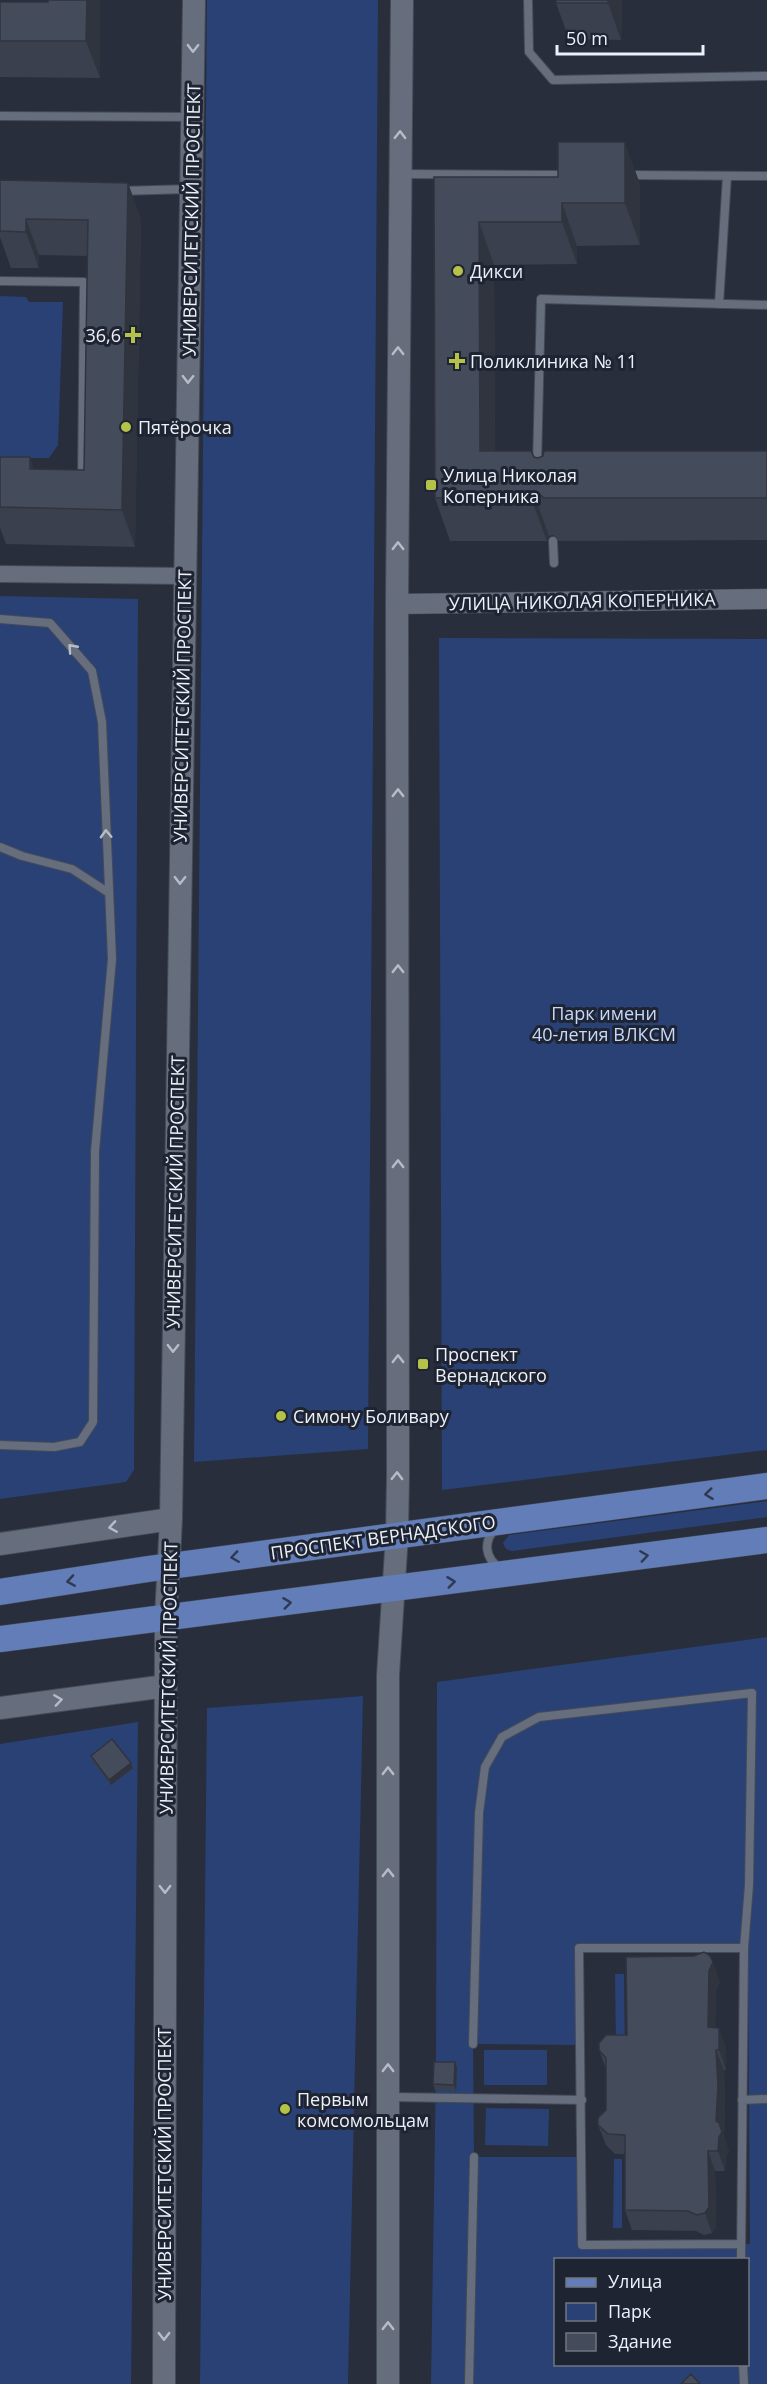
<svg xmlns="http://www.w3.org/2000/svg" width="767" height="2384" font-family="'Open Sans',sans-serif">
<rect width="100%" height="100%" fill="#282e3c"/>
<!-- green -->
<path fill="#2a4176" fill-rule="evenodd" d="M207 0H378L368 1449 194 1462Z
M0 296 26 297 29 302H63L58 445 49 458H0Z
M0 596 138 599 134 1470 126 1482 0 1499Z
M439 638 767 639V1450L442 1490Z
M767 1501V1517L512 1551 506 1549 503 1543 509 1535Z
M767 1637V2384H431L436 2067 437 1682ZM579 1948H748L750 2244H582L581 2157H474L473 2044 581 2045ZM556 2260H748V2364H556Z
M363 1696 348 2384H200L207 1708Z
M138 1722 131 2384H0V1744Z
M615 1974H624L625 2046H616Z
M484 2050H547V2085H484Z
M486 2108 549 2109 548 2146 485 2145Z
M614 2159H622V2228H613Z"/>
<g fill="none" stroke-linecap="round" stroke-linejoin="round">
<!-- service casing -->
<g stroke="#454b56" stroke-width="10">
<path id="service" d="M528 0 529 52 553 80 767 76
M0 116 192 117
M401 174 569 175
M626 175 767 176
M119 191 190 189
M0 281 84 282 82 480
M719 304 727 176
M541 465H537L541 299 767 305
M553 541 554 563
M0 619 50 623 92 671 102 722 112 959 95 1151 93 1422 80 1442 54 1447 0 1445
M0 847 22 856 72 869 109 893
M496 1528C483 1541 484 1558 501 1569
M473 2044 479 1813 485 1767 502 1737 539 1717 752 1693 749 1885 744 1948 741 2260
M390 2097 582 2100
M742 2100 767 2099
M740 2244 582 2245 579 1948H744
M743 2364 744 2384
M469 2384 474 2157"/>
</g>
<!-- minor casing -->
<g stroke="#454b56" stroke-width="18">
<path id="minor" d="M0 574 185 576"/>
</g>
<!-- tertiary casing -->
<g stroke="#454b56" stroke-width="21">
<path id="tertiary" d="M397 604 767 599"/>
</g>
<!-- secondary casing -->
<g stroke="#454b56" stroke-width="24">
<path id="secondary" d="M0 1544 171 1519
M0 1708 166 1686
M164 2384 166 1617 171 1519 194 0
M388 2384V1675L397 1535 398 1475 397 604 402 0"/>
</g>
<!-- primary casing -->
<g stroke="#454b56" stroke-width="27">
<path id="primary" d="M0 1592 148 1569 767 1486
M0 1639 767 1540"/>
</g>
<!-- service -->
<use href="#service" stroke="#666d7d" stroke-width="8"/>
<!-- minor -->
<use href="#minor" stroke="#666d7d" stroke-width="16"/>
<!-- tertiary -->
<use href="#tertiary" stroke="#666d7d" stroke-width="20"/>
<!-- secondary -->
<use href="#secondary" stroke="#666d7d" stroke-width="22"/>
<!-- primary -->
<use href="#primary" stroke="#627db7" stroke-width="26"/>
</g>
<!-- wall -->
<path fill="#3a404d" d="M48 0H100V78L0 77V2H48Z
M556 0H622L621 40 569 39 556 3Z
M434 177 640 184V245L577 246V264L494 265 495 451 538 458 767 451V540L559 541 553 535 549 536 547 541H450L435 498Z
M0 180 128 183 141 220 135 547 6 544 0 528V457L34 469 84 470 88 256 39 255V268H11L0 237Z
M91 1756 131 1763 133 1768 111 1785 93 1762Z
M720 1982 716 1991 715 2028 726 2047V2070H724L725 2106 724 2135 729 2152 726 2157 725 2171H715L716 2227 712 2233 704 2235 696 2231 632 2230 625 2210V2154H615L606 2145 598 2125 606 2110V2069L599 2050Z
M455 2062 457 2068 456 2091 435 2090 433 2084Z"/>
<!-- shaded-wall -->
<path fill="#30343f" d="M87 0H100V78L86 41Z
M608 0H622L621 40 608 3Z
M625 142 640 184V245L625 203Z
M128 183 141 220 135 547 122 510Z
M562 203 577 246V264L562 222Z
M26 219 39 255V268L26 232Z
M479 222 494 265 495 494 480 451Z
M30 457 43 494 30 469Z
M534 494 549 536 547 541 531 498Z
M131 1763 133 1768 111 1785 109 1780Z
M713 1962 720 1982 716 1991 715 2047 708 2027 709 1971Z
M719 2028 726 2047V2070L719 2050Z
M716 2050 724 2070 725 2106 724 2135 729 2152 726 2157 725 2171 718 2151 716 2121Z
M455 2062 457 2068 456 2091 454 2085Z
M708 2151 715 2171 716 2227 712 2233 705 2213Z"/>
<!-- building -->
<path fill="#444b5a" stroke="#30343f" stroke-width="1.5" d="M48 0H87L86 41H0V2H48Z
M556 0H608V3H556Z
M558 142H625V203H562V222H479L480 451H531L534 457 538 458 543 456 544 451H767V498H544L538 493 534 494 531 498H435L434 177H558Z
M0 180 128 183 122 510 0 507V457H30V469L84 470 88 220 26 219V232L0 231Z
M112 1739 131 1763 109 1780 91 1756Z
M704 1952 710 1956 713 1962 709 1971 708 2027 719 2028V2050H716L718 2086 716 2121 719 2123 722 2132 719 2137 718 2151H708L709 2207 705 2213 697 2215 688 2211 625 2210V2135L608 2134 598 2125V2118L606 2110V2058L599 2050V2043L606 2035H627L626 1957 694 1956Z
M434 2062H455L454 2085 433 2084Z
M691 2374 700 2384H681Z"/>
<!-- one-way arrows -->
<defs><path id="oneway-chevron" d="M-2-3.5L2.5 0L-2 3.5" fill="none" stroke-width="1.6" stroke-linecap="round" stroke-linejoin="round" transform="scale(1.5)"/></defs>
<g stroke="#b6bcc8">
<use href="#oneway-chevron" transform="translate(193 48) rotate(91)"/>
<use href="#oneway-chevron" transform="translate(400 135) rotate(-89)"/>
<use href="#oneway-chevron" transform="translate(398 351) rotate(-90)"/>
<use href="#oneway-chevron" transform="translate(188 379) rotate(91)"/>
<use href="#oneway-chevron" transform="translate(398 546) rotate(-90)"/>
<use href="#oneway-chevron" transform="translate(72 648) rotate(-132)"/>
<use href="#oneway-chevron" transform="translate(398 793) rotate(-90)"/>
<use href="#oneway-chevron" transform="translate(106 834) rotate(-92)"/>
<use href="#oneway-chevron" transform="translate(180 880) rotate(91)"/>
<use href="#oneway-chevron" transform="translate(398 969) rotate(-90)"/>
<use href="#oneway-chevron" transform="translate(398 1164) rotate(-90)"/>
<use href="#oneway-chevron" transform="translate(173 1348) rotate(91)"/>
<use href="#oneway-chevron" transform="translate(398 1359) rotate(-90)"/>
<use href="#oneway-chevron" transform="translate(397 1476) rotate(-89)"/>
<use href="#oneway-chevron" transform="translate(113 1527) rotate(171)"/>
<use href="#oneway-chevron" transform="translate(58 1700) rotate(-8)"/>
<use href="#oneway-chevron" transform="translate(388 1771) rotate(-90)"/>
<use href="#oneway-chevron" transform="translate(388 1873) rotate(-90)"/>
<use href="#oneway-chevron" transform="translate(165 1889) rotate(90)"/>
<use href="#oneway-chevron" transform="translate(388 2068) rotate(-90)"/>
<use href="#oneway-chevron" transform="translate(388 2326) rotate(-90)"/>
<use href="#oneway-chevron" transform="translate(164 2336) rotate(90)"/>
</g>
<g stroke="#2f3a52">
<use href="#oneway-chevron" transform="translate(709 1494) rotate(173)"/>
<use href="#oneway-chevron" transform="translate(644 1556) rotate(-8)"/>
<use href="#oneway-chevron" transform="translate(235 1557) rotate(172)"/>
<use href="#oneway-chevron" transform="translate(71 1581) rotate(171)"/>
<use href="#oneway-chevron" transform="translate(451 1582) rotate(-7)"/>
<use href="#oneway-chevron" transform="translate(287 1603) rotate(-7)"/>
</g>
<!-- markers -->
<g fill="#b5c249" stroke="#1e2431" stroke-width="2">
<circle cx="458" cy="271" r="6"/>
<path d="M130 326h6v6h6v6h-6v6h-6v-6h-6v-6h6z"/>
<path d="M454 352h6v6h6v6h-6v6h-6v-6h-6v-6h6z"/>
<circle cx="126" cy="427" r="6"/>
<rect x="425" y="479" width="12" height="12" rx="3"/>
<rect x="417" y="1358" width="12" height="12" rx="3"/>
<circle cx="281" cy="1416" r="6"/>
<circle cx="285" cy="2109" r="6"/>
</g>
<g text-anchor="middle" dominant-baseline="central" stroke-width="6" stroke-linejoin="round" paint-order="stroke">
<!-- street labels -->
<g font-size="18" fill="#ecf1fa" stroke="#1e2431">
<text transform="translate(191 220) rotate(-89)">УНИВЕРСИТЕТСКИЙ ПРОСПЕКТ</text>
<text transform="translate(582 601) rotate(-1)">УЛИЦА НИКОЛАЯ КОПЕРНИКА</text>
<text transform="translate(182 706) rotate(-89)">УНИВЕРСИТЕТСКИЙ ПРОСПЕКТ</text>
<text transform="translate(175 1192) rotate(-89)">УНИВЕРСИТЕТСКИЙ ПРОСПЕКТ</text>
<text transform="translate(383 1537) rotate(-8)">ПРОСПЕКТ ВЕРНАДСКОГО</text>
<text transform="translate(168 1678) rotate(-89)">УНИВЕРСИТЕТСКИЙ ПРОСПЕКТ</text>
<text transform="translate(164 2164) rotate(-90)">УНИВЕРСИТЕТСКИЙ ПРОСПЕКТ</text>
</g>
<!-- poi labels -->
<g font-size="18" fill="#ecf1fa" stroke="#1e2431" text-anchor="start">
<text x="470" y="271">Дикси</text>
<text x="121" y="335" text-anchor="end">36,6</text>
<text x="470" y="361">Поликлиника № 11</text>
<text x="138" y="427">Пятёрочка</text>
<text x="443" y="475">Улица Николая<tspan x="443" dy="21">Коперника</tspan></text>
<text x="435" y="1354">Проспект<tspan x="435" dy="21">Вернадского</tspan></text>
<text x="293" y="1416">Симону Боливару</text>
<text x="297" y="2099">Первым<tspan x="297" dy="21">комсомольцам</tspan></text>
</g>
<!-- park labels -->
<g font-size="18" fill="#c6d8fc" stroke="#1e2431">
<text x="604" y="1013">Парк имени<tspan x="604" dy="21">40-летия ВЛКСМ</tspan></text>
</g>
</g>
<!-- legend -->
<rect x="554" y="2258" width="195" height="108" fill="#1e2431" stroke="#707681" stroke-width="1.5"/>
<rect x="566" y="2278" width="30" height="9" fill="#627db7" stroke="#707681" stroke-width="1.5"/>
<text x="608" y="2288" font-size="18" fill="#ecf1fa">Улица</text>
<rect x="566" y="2303" width="30" height="18" fill="#2a4176" stroke="#707681" stroke-width="1.5"/>
<text x="608" y="2318" font-size="18" fill="#ecf1fa">Парк</text>
<rect x="566" y="2333" width="30" height="18" fill="#444b5a" stroke="#707681" stroke-width="1.5"/>
<text x="608" y="2348" font-size="18" fill="#ecf1fa">Здание</text>
<!-- scale -->
<path d="M557 45v9h146v-9" fill="none" stroke="#ecf1fa" stroke-width="3"/>
<text x="566" y="45" font-size="18" fill="#ecf1fa" stroke="#1e2431" stroke-width="4.5" paint-order="stroke">50 m</text>
</svg>
